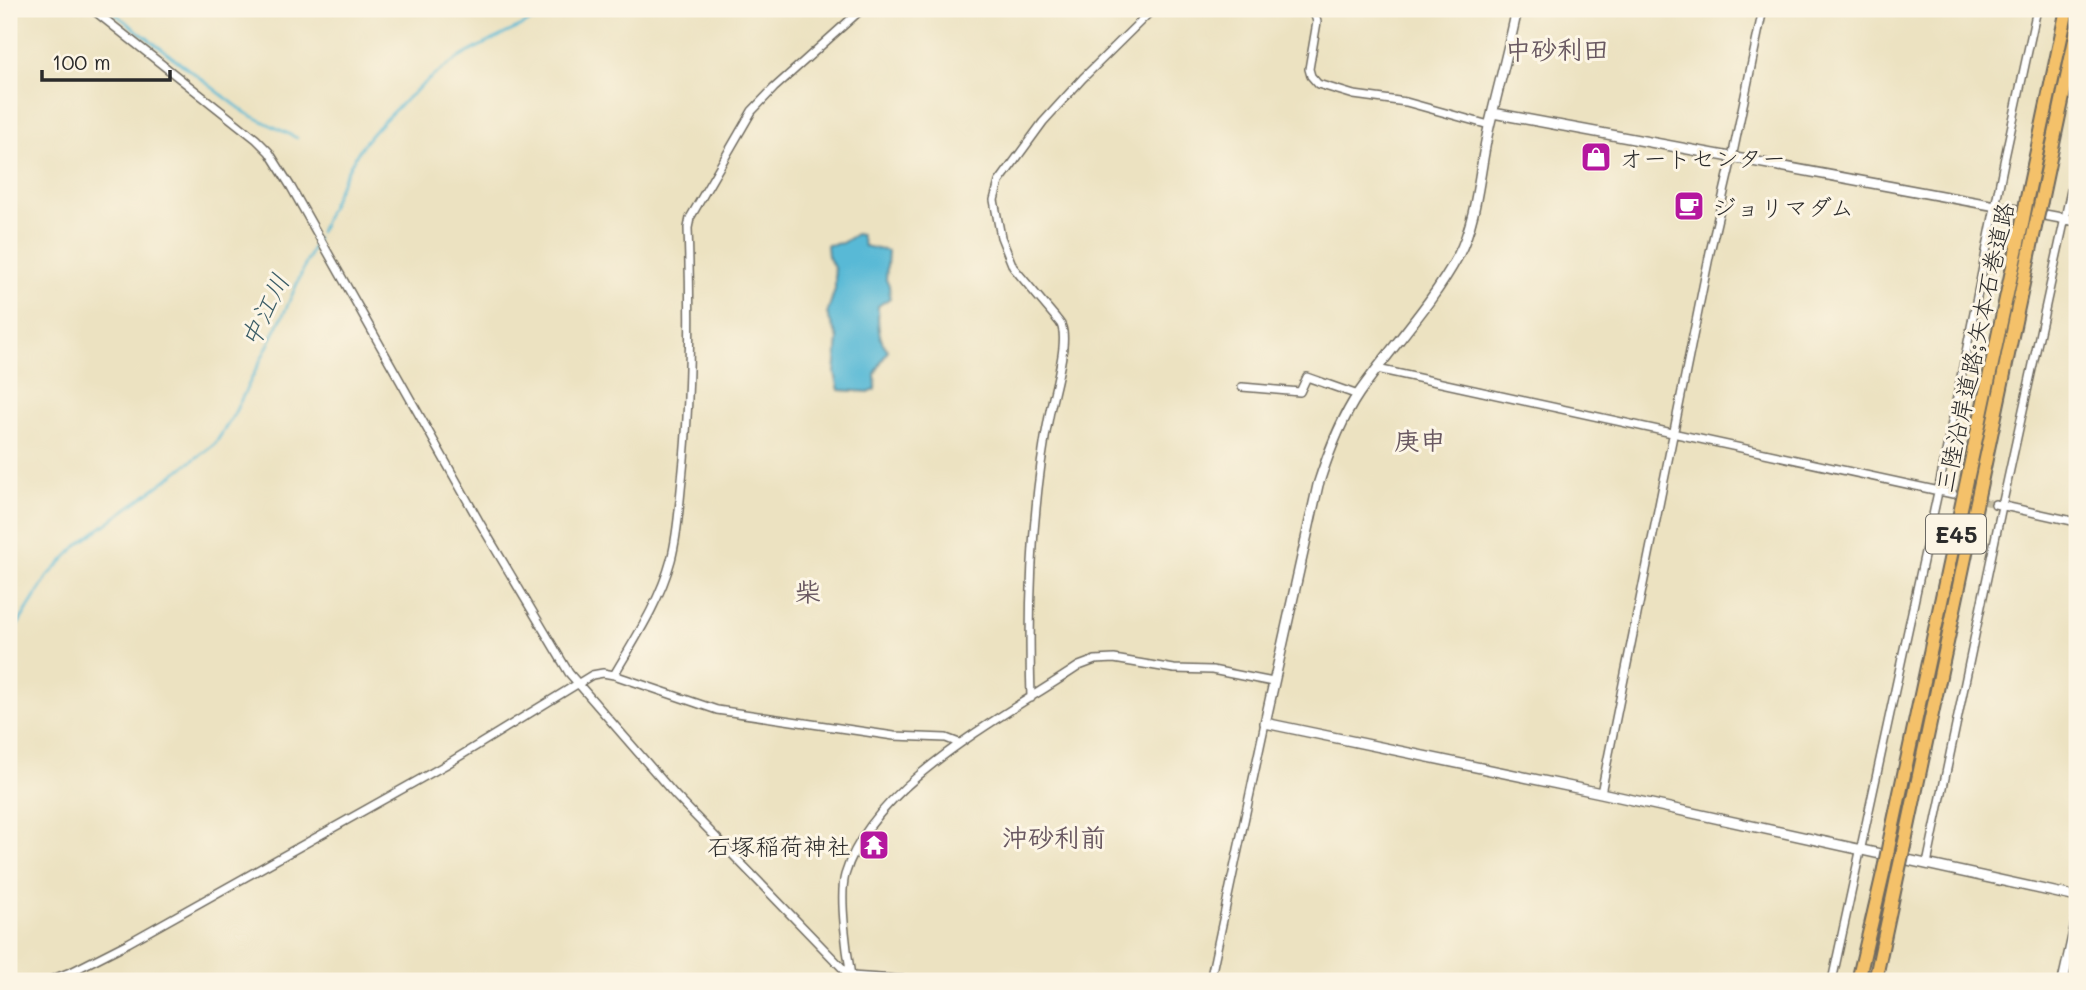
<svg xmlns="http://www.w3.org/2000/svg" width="2086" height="990" font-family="Mali,'Klee One',sans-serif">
<rect width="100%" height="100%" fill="#fcf5e5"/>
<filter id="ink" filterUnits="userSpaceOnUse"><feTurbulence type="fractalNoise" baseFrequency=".0143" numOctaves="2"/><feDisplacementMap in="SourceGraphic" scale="14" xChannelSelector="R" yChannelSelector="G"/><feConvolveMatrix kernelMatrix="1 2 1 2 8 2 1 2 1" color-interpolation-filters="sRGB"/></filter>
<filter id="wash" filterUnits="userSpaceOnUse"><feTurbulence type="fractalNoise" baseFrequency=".00686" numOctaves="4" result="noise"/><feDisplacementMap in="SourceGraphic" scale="28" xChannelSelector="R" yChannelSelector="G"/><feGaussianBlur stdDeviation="1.57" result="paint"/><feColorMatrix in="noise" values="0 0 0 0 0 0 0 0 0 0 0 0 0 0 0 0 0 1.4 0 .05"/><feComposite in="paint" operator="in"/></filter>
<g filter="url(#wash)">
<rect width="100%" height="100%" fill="#ece2c1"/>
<!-- water -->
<path fill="#58b9d6" stroke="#427280" stroke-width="2" d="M856 234 861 235 864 246 888 251 886 280 889 285 890 298 878 306C878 320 877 340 888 350L875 374 876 389 871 392 839 390 835 373 838 339 827 314 835 289V277L834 268 828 256 827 245 842 243Z"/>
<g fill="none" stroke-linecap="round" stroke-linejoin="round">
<!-- stream -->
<path stroke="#58b9d6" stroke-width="2.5" d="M109 9 246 113 297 138
M320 232C332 203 343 175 360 149 378 122 431 75 459 58 490 39 524 26 556 9
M9 639 48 576 79 544 215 444 233 416 285 311 317 238"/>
</g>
</g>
<g filter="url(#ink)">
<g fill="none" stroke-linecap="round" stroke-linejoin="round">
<!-- minor-tunnel -->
<path stroke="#c5bda3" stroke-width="7" stroke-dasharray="7 3.5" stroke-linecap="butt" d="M1953 494 1995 504"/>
<!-- minor casing -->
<g stroke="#6f6b60" stroke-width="10">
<path id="minor" d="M92 9 256 139 269 152 291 187 480 523 569 673 675 795 851 977
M1306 9 1315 15 1317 22 1309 69 1311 76 1318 84 1354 95 1406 102 1489 125
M1377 369 1953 494
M1242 387 1300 392 1307 377 1358 395
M1995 504 2077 522
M614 675C635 639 660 601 671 560 678 534 679 507 682 480 691 396 691 312 688 228L690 218 752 111 774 88 862 9
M1031 698C1028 602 1031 505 1050 411 1054 391 1068 345 1062 327 1061 323 1058 321 1056 318L1013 267 1001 237 997 216 994 200 999 182 1043 122 1083 78 1153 9
M1601 793 1710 252 1732 158 1763 9
M1927 864 2002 506 2077 163
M851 976C847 953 839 897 845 875 872 783 1004 717 1079 666L1095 660 1114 659 1174 669 1212 670 1273 682
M48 981 73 971 128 943 447 764 592 675 603 673 614 675 717 710 894 736 946 738 959 743
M1210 981 1265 723
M1832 981 1938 492 2004 162 2037 9"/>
</g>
<!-- tertiary casing -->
<g stroke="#6f6b60" stroke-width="12">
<path id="tertiary" d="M1517 9C1509 49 1498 88 1489 127 1479 170 1478 217 1458 256 1431 306 1391 347 1359 393 1340 421 1328 454 1318 485L1265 723 1601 793 2077 897
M1493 113 2077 221
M826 981 851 977 911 981
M2063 981 2077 918"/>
</g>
<!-- motorway casing -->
<g stroke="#6f6b60" stroke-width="16">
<path id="motorway" d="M2027 198 2067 9
M2041 201 2077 30
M1889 844 2022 224
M1904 846 2035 227
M1858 981 1884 869
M1875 981 1898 873"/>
</g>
<!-- minor -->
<use href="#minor" stroke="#fff" stroke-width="7"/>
<!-- tertiary -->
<use href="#tertiary" stroke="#fff" stroke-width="9"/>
<!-- motorway -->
<use href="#motorway" stroke="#f4c16a" stroke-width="12"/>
<!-- motorway-bridge casing -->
<g stroke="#6f6b60" stroke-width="16" stroke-linecap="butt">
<path id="motorway-bridge" d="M2022 224 2027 198
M2035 227 2041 201
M1884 869 1889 844
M1898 873 1904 846"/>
</g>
<!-- motorway-bridge -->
<use href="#motorway-bridge" stroke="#f4c16a" stroke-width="12"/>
</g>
</g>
<!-- icons -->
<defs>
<g id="shop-square" transform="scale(1.575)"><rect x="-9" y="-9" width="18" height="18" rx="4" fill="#b5179e" stroke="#fcf5e5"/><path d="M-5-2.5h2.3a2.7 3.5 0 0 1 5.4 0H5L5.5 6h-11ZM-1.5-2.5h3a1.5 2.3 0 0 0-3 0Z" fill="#fff"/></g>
<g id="cafe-square" transform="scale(1.575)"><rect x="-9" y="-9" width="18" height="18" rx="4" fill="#b5179e" stroke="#fcf5e5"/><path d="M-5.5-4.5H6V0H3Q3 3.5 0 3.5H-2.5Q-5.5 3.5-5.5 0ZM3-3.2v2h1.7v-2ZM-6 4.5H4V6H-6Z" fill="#fff"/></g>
<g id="temple-square" transform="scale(1.575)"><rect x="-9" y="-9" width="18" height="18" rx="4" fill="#b5179e" stroke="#fcf5e5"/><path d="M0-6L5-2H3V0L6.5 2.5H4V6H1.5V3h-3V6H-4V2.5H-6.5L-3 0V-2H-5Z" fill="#fff"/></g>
</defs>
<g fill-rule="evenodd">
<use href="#shop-square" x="1596" y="157"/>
<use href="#cafe-square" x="1689" y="206"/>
<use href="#temple-square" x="874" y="845"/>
</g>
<g text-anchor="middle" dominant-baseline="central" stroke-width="6" stroke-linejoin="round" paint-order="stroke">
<!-- shield labels -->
<rect fill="#fcf5e5" stroke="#6a6863" stroke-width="2" x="1926" y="514.5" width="60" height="39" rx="5"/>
<g font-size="23" font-weight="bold" fill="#2b2b2b">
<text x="1956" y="534">E45</text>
</g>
<!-- poi labels -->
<g font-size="24" fill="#2b2b2b" stroke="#fcf5e5" text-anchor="start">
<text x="1619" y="157">オートセンター</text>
<text x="1712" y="206">ジョリマダム</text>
<text x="851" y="845" text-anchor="end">石塚稲荷神社</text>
</g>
<!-- street labels -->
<g font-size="24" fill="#2b2b2b" stroke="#fcf5e5">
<text transform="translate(1974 347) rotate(-78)">三陸沿岸道路;矢本石巻道路</text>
</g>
<!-- neighbourhood labels -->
<g font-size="26" font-weight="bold" fill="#695861" stroke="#fcf5e5">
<text x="1557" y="49">中砂利田</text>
<text x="1420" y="440">庚申</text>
<text x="808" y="591">柴</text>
<text x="1054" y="837">沖砂利前</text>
</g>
<!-- water labels -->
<g font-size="26" font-style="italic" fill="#3b5d67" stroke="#fcf5e5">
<text transform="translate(264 310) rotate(-64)">中江川</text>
</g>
</g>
<!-- margin -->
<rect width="2086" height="990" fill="none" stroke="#fcf5e5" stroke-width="35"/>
<!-- scale -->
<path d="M42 70v10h128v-10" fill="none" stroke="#2b2b2b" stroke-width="3.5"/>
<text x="52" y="70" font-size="21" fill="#2b2b2b" stroke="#fcf5e5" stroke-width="5" paint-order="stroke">100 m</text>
</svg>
